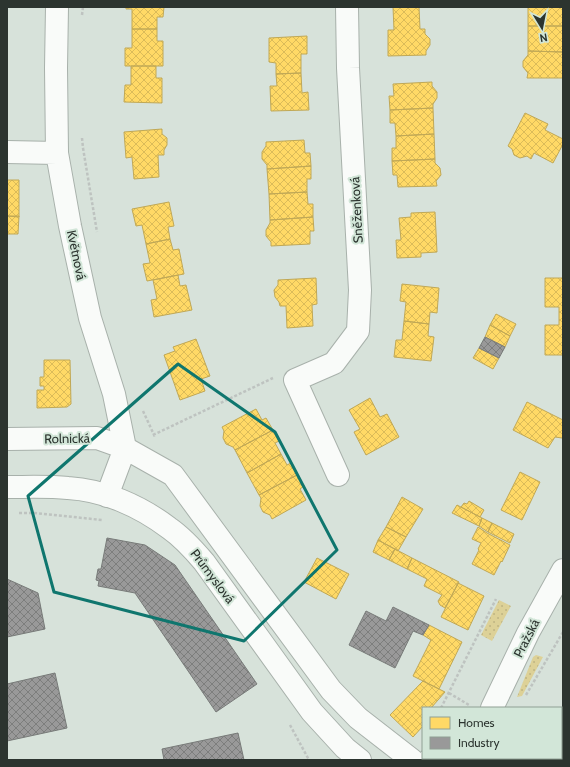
<svg xmlns="http://www.w3.org/2000/svg" width="570" height="767" font-family="Cabin,sans-serif">
<defs>
<pattern id="grass-dots" width="8" height="8" patternUnits="userSpaceOnUse"><rect width="8" height="8" fill="#ddd197"/><path d="M2 2h.1M6 6h.1" fill="none" stroke="#beb482" stroke-width="1.8" stroke-linecap="round"/></pattern>
<pattern id="homes-cross-hatch" width="8" height="8" patternUnits="userSpaceOnUse"><rect width="8" height="8" fill="#ffd966"/><path d="M0 0l8 8M0 8l8-8" fill="none" stroke="#dbbb59"/></pattern>
<pattern id="industry-cross-hatch" width="8" height="8" patternUnits="userSpaceOnUse"><rect width="8" height="8" fill="#999"/><path d="M0 0l8 8M0 8l8-8" fill="none" stroke="#7d7e7d"/></pattern>
</defs>
<rect width="100%" height="100%" fill="#d7e2da"/>
<!-- grass -->
<path fill="url(#grass-dots)" d="M499 600 511 606 492 641 481 635Z
M536 655 543 657 522 696 517 697 533 657Z"/>
<!-- homes -->
<path fill="url(#homes-cross-hatch)" stroke="#c0a856" d="M126 7H164L163 17H157V29H132V9H126Z
M393 7H419L420 29H425V34L430 39V45L426 51V55L388 56V30H394Z
M528 7H563V26H528Z
M528 26H563V52L528 51Z
M132 29H157V41H163V66H125V48H132Z
M307 36V54H301V73L276 74V63L269 62V38Z
M528 51 563 52V78H527L528 73 523 67V61L528 55Z
M131 66H156V78H162V103L124 102 125 85H131Z
M301 73 302 93 308 92 309 110 271 111 270 86H277L276 74Z
M432 82V86L437 92V98L433 104V108L390 110 389 96H394L393 84Z
M433 108 434 134 396 136 395 123H390V110Z
M525 113 548 124 545 130 563 139V144L553 163 534 153 531 159 527 156 520 158 514 155 512 149 508 146Z
M162 129V134L167 138V145L164 150V155H158L159 177 134 179 132 157 126 158 124 132Z
M434 134 435 159 392 161V148H396V136Z
M304 140 305 153H310L311 166 267 169V165L262 159V152L266 146V142Z
M435 159V163L440 168 441 175 436 181 437 186 398 187 397 175H393L392 161Z
M311 166V179H307V192L269 194 267 169Z
M7 180H19V217L7 216Z
M307 192 308 204H313V217L270 220 269 194Z
M169 202 174 226 168 227 170 239 146 244 142 225 136 226 132 209Z
M435 212 437 252 421 253V257L397 258 396 240H401L399 218 411 217V213Z
M7 216H19L18 234H7Z
M313 217 314 231H310V244L271 246V242L266 236V230L270 223V220Z
M170 239 173 250 179 249 184 274 147 281 143 264 150 263 146 244Z
M178 275 180 286 186 285 192 310 154 317 151 300 157 299 153 280Z
M316 278 317 304 312 305 313 326 287 328 286 306H280L279 302 275 297 274 290 278 285V280Z
M545 278H563V355H545V325H559V307H545Z
M402 284 439 288 437 313 430 312 429 324 404 321 406 302 400 301Z
M496 314 516 324 510 336 490 325Z
M404 321 429 324 428 336 434 337 431 361 394 357 396 340H402Z
M490 325 510 336 505 347 485 337Z
M196 339 210 376 201 379 205 391 180 400 164 355 175 351 173 347Z
M479 348 499 358 493 369 473 358Z
M44 360H70L71 404 67 407 37 408V390H44V386H40V377H44Z
M370 398 380 417 387 414 399 437 366 455 354 432 360 429 349 410Z
M527 402 563 420V437L562 438 555 437 548 448 513 430Z
M256 409 262 420 266 418 273 430 235 450 233 447 226 444 223 438 224 431 222 427Z
M273 430 279 441 275 443 281 454 247 473 235 450Z
M281 454 287 465 291 463 297 475 259 495 247 473Z
M520 472 540 482 522 520 501 510Z
M297 475 304 486 300 489 306 500 272 519 270 515 263 512 260 506 261 498 259 495Z
M402 497 423 509 406 537 386 527Z
M469 501 484 510 480 517 461 507 464 503 467 504Z
M457 505 482 518 479 526 452 513Z
M482 518 492 523 488 532 479 526Z
M492 523 514 534 510 543 488 532Z
M386 527 406 537 398 551 378 540Z
M478 527 487 533 510 545 502 562 501 561 494 575 472 564 479 550 478 549 481 543 472 539Z
M378 540 395 549 389 560 373 552Z
M395 549 412 558 407 569 389 560Z
M317 558 349 574 336 599 304 582Z
M412 558 459 582 445 608 440 605 438 601 442 595 424 586 427 579 407 569Z
M458 583 484 596 468 630 441 617Z
M429 625 462 642 439 689 413 676 431 640 423 635Z
M423 681 445 692 431 708H423V726L413 737 390 715Z
M563 745V760H541V758H561V746Z"/>
<!-- industry -->
<path fill="url(#industry-cross-hatch)" stroke="#787b79" d="M485 337 505 347 499 358 479 348Z
M107 538 145 545 175 565 257 684 216 712 135 593 98 586 99 581 96 580 98 569H101Z
M7 579 38 593 45 629 7 637Z
M393 607 429 625 423 635 413 631 395 668 349 645 366 611 386 621Z
M55 673 67 728 7 741V684Z
M238 733 244 760H164L162 749Z"/>
<g fill="none" stroke-linecap="round" stroke-linejoin="round">
<!-- street casing -->
<g stroke="#a8b1ab" stroke-width="24">
<path id="street" d="M57 7 56 68 57 153 70 226 90 318 114 394 125 448 107 496
M7 152 57 153
M7 439 97 438 125 448 173 475 331 690 358 718 412 760
M338 475 295 380 334 363 358 331 360 290 348 68 347 7"/>
</g>
<!-- secondary casing -->
<g stroke="#a8b1ab" stroke-width="24">
<path id="secondary" d="M7 487C27 487 48 486 68 488 104 490 140 506 169 528 182 537 193 549 204 562L312 712 345 748 360 760
M492 708 528 633 563 570
M483 758 486 760
M429 760 432 758"/>
</g>
<!-- path -->
<path stroke="#bec3c0" stroke-width="2.5" stroke-dasharray="3 2" stroke-linecap="butt" d="M82 15 83 7
M82 138 83 148 97 232
M143 411 155 437
M153 435 273 378
M19 513H35L102 520
M449 693 469 705
M526 695 563 632
M441 708 496 599
M290 725 309 760"/>
<!-- street -->
<use href="#street" stroke="#f9fbf9" stroke-width="22"/>
<!-- secondary -->
<use href="#secondary" stroke="#f9fbf9" stroke-width="22"/>
</g>
<!-- marked area -->
<path fill="none" stroke="#0f766e" stroke-width="3" stroke-linejoin="round" d="M178 364 275 432 337 550 244 641 54 592 28 496Z"/>
<g text-anchor="middle" dominant-baseline="central" stroke-width="4" stroke-linejoin="round" paint-order="stroke">
<!-- street labels -->
<g font-size="13" fill="#2c342f" stroke="#d2e6d8">
<text transform="translate(356 210) rotate(-93)">Sněženková</text>
<text transform="translate(77 255) rotate(78)">Květnová</text>
<text transform="translate(67 438) rotate(-1)">Rolnická</text>
<text transform="translate(213 576) rotate(53)">Průmyslová</text>
<text transform="translate(526 638) rotate(-63)">Pražská</text>
</g>
</g>
<!-- border -->
<rect width="570" height="767" fill="none" stroke="#2c342f" stroke-width="16"/>
<!-- legend -->
<rect x="422" y="707" width="140" height="52" fill="#d2e6d8" stroke="#909f94"/>
<rect x="430" y="717" width="20" height="12" fill="#ffd966" stroke="#909f94"/>
<text x="458" y="727" font-size="12" fill="#2c342f">Homes</text>
<rect x="430" y="737" width="20" height="12" fill="#999999" stroke="#909f94"/>
<text x="458" y="747" font-size="12" fill="#2c342f">Industry</text>
<!-- north arrow -->
<g transform="translate(542 28) rotate(170)" stroke="#d2e6d8" stroke-width="3" paint-order="stroke">
<path d="M0-3L7 15L0 10L-7 15Z" fill="#2c342f"/>
<text y="-6" font-size="11" font-weight="bold" text-anchor="middle" fill="#2c342f">N</text>
</g>
</svg>
